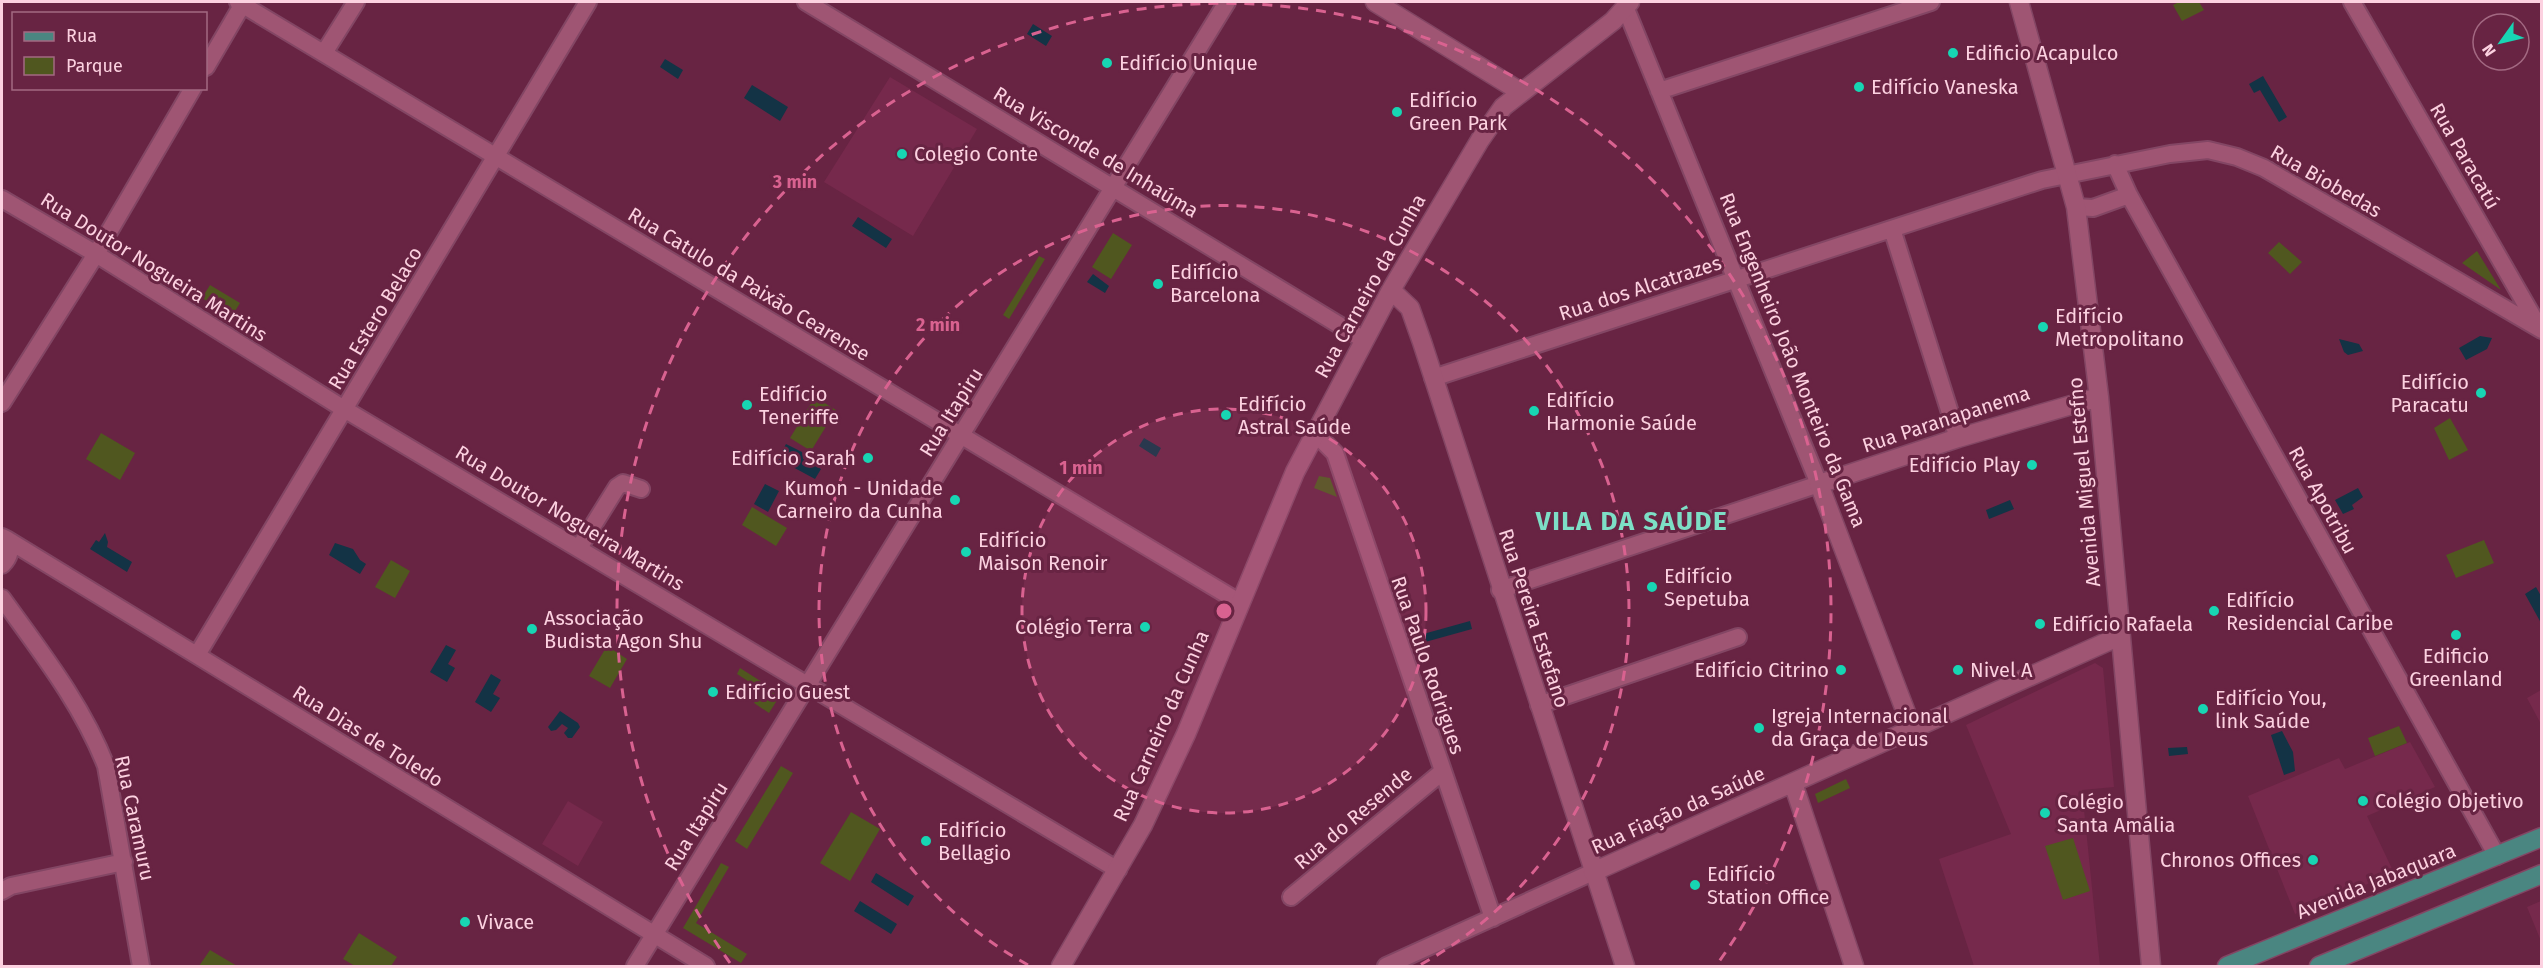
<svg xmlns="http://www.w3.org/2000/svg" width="2543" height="968" font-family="'Fira Sans',sans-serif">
<rect width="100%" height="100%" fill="#682443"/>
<!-- built -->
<path fill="#76294c" d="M890 77 977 129 913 236 824 182Z
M2095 663 2103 668 2114 787 2082 790 2100 966H1974L1939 859 2011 834 1966 725Z
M2541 690V724L2527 698Z
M2410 742 2435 787 2367 816 2394 873 2295 914 2248 796 2339 758 2345 769Z
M568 801 603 822 578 866 542 844Z
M2541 901V941L2527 907Z"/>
<!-- green -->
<path fill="#50571f" d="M2179 2H2199L2204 10 2182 21 2173 5Z
M1113 233 1132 245 1111 279 1092 267Z
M2279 242 2302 262 2290 274 2268 253Z
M2477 251 2501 290 2462 263Z
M1039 256 1045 259 1009 319 1003 315Z
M210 285 240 303 232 316 202 298Z
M815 397 836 410 811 451 790 438Z
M2450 418 2468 450 2449 460 2434 428Z
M101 433 135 453 120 480 86 459Z
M1319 476 1330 478 1337 497 1314 488Z
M752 507 787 528 776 546 742 525Z
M2484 540 2494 563 2456 578 2446 555Z
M391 560 410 571 395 598 375 587Z
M607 646 627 659 610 688 589 676Z
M740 668 781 694 769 713 754 703 762 690 737 674Z
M2399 726 2407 743 2375 756 2368 738Z
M781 766 793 773 747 849 735 841Z
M1846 779 1850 788 1818 803 1815 794Z
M851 812 880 829 850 881 820 863Z
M2073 838 2090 891 2063 900 2045 846Z
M721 863 729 867 696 923 747 954 741 963 683 928Z
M359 933 397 957 391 966H355L343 959Z
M210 950 237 966H199Z"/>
<!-- water -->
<path fill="#133345" d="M1033 24 1052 36 1046 46 1027 34Z
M665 59 683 70 678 79 660 67Z
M2263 76 2287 117 2279 122 2260 90 2254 93 2249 84Z
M752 85 788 107 780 121 744 98Z
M858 217 892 239 886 248 852 226Z
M1093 274 1109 286 1105 293 1087 282Z
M2480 336 2492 338 2487 349 2466 360 2459 348Z
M2339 339 2359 344 2363 351 2348 355 2344 352Z
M1144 438 1161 448 1156 457 1139 446Z
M786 444 802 452 803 459 821 469 815 479 778 459Z
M765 484 779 491 768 512 754 504Z
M2358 488 2363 497 2352 505 2354 509 2343 514 2335 500Z
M2010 500 2014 509 1989 519 1986 510Z
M105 533 108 542 107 547 132 562 127 572 90 549 96 540 99 542Z
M335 543 353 549 360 560 366 564 360 574 329 555Z
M2536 587 2541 596V623L2525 594Z
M1470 621 1472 629 1418 644 1416 636Z
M446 645 456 650 448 664 455 668 447 682 430 672Z
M491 674 501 680 493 694 500 698 491 712 475 702Z
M560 711 578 723 580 727 572 738H568L564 733 568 728 562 724 556 730 551 731 548 727Z
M2282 731 2293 752 2295 771 2284 775 2271 735Z
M2187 747 2188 754 2169 756 2168 748Z
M876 873 914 896 908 906 871 882Z
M860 901 897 924 891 934 854 911Z"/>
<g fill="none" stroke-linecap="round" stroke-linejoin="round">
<!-- minor casing -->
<g stroke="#834664" stroke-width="20">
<path id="minor" d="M238 2 1239 602
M806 2 1364 340
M2352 2 2540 329
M324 53 356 2
M206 67 244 2
M1659 91 1931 2
M2115 164 2129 195 2497 856
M2 199 96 254 344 409 1118 870
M2076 207 2093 208 2129 195
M1892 229 1958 438
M1433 378 2042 180 2170 154 2208 150 2237 157 2264 168 2542 330
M2 403 96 254 193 88
M1314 432 1335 453 1493 918
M8 540 706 966
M579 548 617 487 623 483 641 489
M2 565C10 557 11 551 8 540L2 537
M1500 590 1819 484 1626 9
M2 598C40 651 82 704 106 766L141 966
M197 655 588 2
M1539 705 1738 637
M2 891 11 886 124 862
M1291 897 1442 772
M635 966 1227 2
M1386 966 1593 872"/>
</g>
<!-- tertiary casing -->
<g stroke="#834664" stroke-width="21">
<path id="tertiary" d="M1375 2 1521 92
M2019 2 2076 207 2099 397 2151 966
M1391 290 1410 308 1422 342 1625 966
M1913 731 1819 484 1958 438 2099 397
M1793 783 1854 966
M1593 872 2120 636
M1061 966 1143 825 1186 734 1295 472 1391 290 1480 140 1503 107 1613 21 1630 2"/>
</g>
<!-- primary casing -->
<g stroke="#834664" stroke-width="21">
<path id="primary" d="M2227 966 2542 837
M2319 966 2542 874"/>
</g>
<!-- minor -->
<use href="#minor" stroke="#9f5573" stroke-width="16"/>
<!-- tertiary -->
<use href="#tertiary" stroke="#9f5573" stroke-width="18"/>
<!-- primary -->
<use href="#primary" stroke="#4a8681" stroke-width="18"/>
</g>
<!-- distance rings -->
<circle cx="1224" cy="611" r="202" fill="#d96290" fill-opacity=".12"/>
<g fill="none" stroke="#d96290" stroke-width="3" stroke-dasharray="10 8">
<circle cx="1224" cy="611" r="202"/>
<path d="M1028 965A405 405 0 1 1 1420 965"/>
<path d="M730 963A607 607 0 1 1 1718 963"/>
</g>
<!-- markers -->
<g fill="#17d5b3" stroke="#682443" stroke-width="2">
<circle cx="1953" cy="53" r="6"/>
<circle cx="1107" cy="63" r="6"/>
<circle cx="1859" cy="87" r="6"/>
<circle cx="1397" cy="112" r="6"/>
<circle cx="902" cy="154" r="6"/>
<circle cx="1158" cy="284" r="6"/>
<circle cx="2043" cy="327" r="6"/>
<circle cx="2481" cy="393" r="6"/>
<circle cx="747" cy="405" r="6"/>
<circle cx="1534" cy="411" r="6"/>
<circle cx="1226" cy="415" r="6"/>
<circle cx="868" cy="458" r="6"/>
<circle cx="2032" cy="465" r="6"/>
<circle cx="955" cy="500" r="6"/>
<circle cx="966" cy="552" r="6"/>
<circle cx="1652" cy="587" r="6"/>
<circle cx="2214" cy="611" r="6"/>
<circle cx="2040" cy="624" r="6"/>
<circle cx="1145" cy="627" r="6"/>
<circle cx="532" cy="629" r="6"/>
<circle cx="2456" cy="635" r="6"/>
<circle cx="1841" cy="670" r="6"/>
<circle cx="1958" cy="670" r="6"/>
<circle cx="713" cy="692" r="6"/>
<circle cx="2203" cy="709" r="6"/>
<circle cx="1759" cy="728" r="6"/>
<circle cx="2363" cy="801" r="6"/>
<circle cx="2045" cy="813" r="6"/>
<circle cx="926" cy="841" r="6"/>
<circle cx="2313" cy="860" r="6"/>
<circle cx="1695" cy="885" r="6"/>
<circle cx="465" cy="922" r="6"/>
</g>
<g text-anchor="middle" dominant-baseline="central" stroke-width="6" stroke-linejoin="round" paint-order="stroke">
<!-- poi labels -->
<g font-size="20" fill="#fcd1e0" stroke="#682443" text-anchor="start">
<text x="1965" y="53">Edificio Acapulco</text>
<text x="1119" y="63">Edifício Unique</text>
<text x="1871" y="87">Edifício Vaneska</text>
<text x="1409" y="100">Edifício<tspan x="1409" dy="23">Green Park</tspan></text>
<text x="914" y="154">Colegio Conte</text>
<text x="1170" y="272">Edifício<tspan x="1170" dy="23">Barcelona</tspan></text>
<text x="2055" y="316">Edifício<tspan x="2055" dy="23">Metropolitano</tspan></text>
<text x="2469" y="382" text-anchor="end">Edifício<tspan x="2469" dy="23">Paracatu</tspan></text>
<text x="759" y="394">Edifício<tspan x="759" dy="23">Teneriffe</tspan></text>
<text x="1546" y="400">Edifício<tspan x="1546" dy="23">Harmonie Saúde</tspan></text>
<text x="1238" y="404">Edifício<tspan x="1238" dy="23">Astral Saúde</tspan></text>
<text x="856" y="458" text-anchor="end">Edifício Sarah</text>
<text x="2020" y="465" text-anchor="end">Edifício Play</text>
<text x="943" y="488" text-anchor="end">Kumon - Unidade<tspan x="943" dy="23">Carneiro da Cunha</tspan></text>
<text x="978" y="540">Edifício<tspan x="978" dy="23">Maison Renoir</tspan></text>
<text x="1664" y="576">Edifício<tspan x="1664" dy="23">Sepetuba</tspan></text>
<text x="2226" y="600">Edifício<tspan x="2226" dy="23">Residencial Caribe</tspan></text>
<text x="544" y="618">Associação<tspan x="544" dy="23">Budista Agon Shu</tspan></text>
<text x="2052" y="624">Edifício Rafaela</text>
<text x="1133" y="627" text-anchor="end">Colégio Terra</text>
<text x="2456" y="656" text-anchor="middle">Edificio<tspan x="2456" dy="23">Greenland</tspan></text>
<text x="1829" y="670" text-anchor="end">Edifício Citrino</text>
<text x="1970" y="670">Nivel A</text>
<text x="725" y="692">Edifício Guest</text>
<text x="2215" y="698">Edifício You,<tspan x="2215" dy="23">link Saúde</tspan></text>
<text x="1771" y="716">Igreja Internacional<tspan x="1771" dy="23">da Graça de Deus</tspan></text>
<text x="2375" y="801">Colégio Objetivo</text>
<text x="2057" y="802">Colégio<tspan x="2057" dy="23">Santa Amália</tspan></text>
<text x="938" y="830">Edifício<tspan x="938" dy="23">Bellagio</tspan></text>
<text x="2301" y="860" text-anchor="end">Chronos Offices</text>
<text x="1707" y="874">Edifício<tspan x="1707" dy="23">Station Office</tspan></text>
<text x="477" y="922">Vivace</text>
</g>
<!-- street labels -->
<g font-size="20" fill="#fcd1e0" stroke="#682443">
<text transform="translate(1096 152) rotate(31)">Rua Visconde de Inhaúma</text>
<text transform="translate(2465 156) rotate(60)">Rua Paracatú</text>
<text transform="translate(2326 181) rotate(30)">Rua Biobedas</text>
<text transform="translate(154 267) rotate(32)">Rua Doutor Nogueira Martins</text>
<text transform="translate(749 284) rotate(31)">Rua Catulo da Paixão Cearense</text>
<text transform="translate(1370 286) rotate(-61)">Rua Carneiro da Cunha</text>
<text transform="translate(1640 288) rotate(-18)">Rua dos Alcatrazes</text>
<text transform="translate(375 318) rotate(-59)">Rua Estero Belaco</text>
<text transform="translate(1793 360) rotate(68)">Rua Engenheiro João Monteiro da Gama</text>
<text transform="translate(951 412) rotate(-58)">Rua Itapiru</text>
<text transform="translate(1946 419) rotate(-18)">Rua Paranapanema</text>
<text transform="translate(2084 482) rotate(-95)">Avenida Miguel Estefno</text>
<text transform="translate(2323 500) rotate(61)">Rua Apotribu</text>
<text transform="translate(570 518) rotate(31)">Rua Doutor Nogueira Martins</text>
<text transform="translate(1534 618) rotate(72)">Rua Pereira Estefano</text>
<text transform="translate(1428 665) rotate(71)">Rua Paulo Rodrigues</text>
<text transform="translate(1161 726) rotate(-66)">Rua Carneiro da Cunha</text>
<text transform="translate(368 736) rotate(32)">Rua Dias de Toledo</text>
<text transform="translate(1678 810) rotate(-24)">Rua Fiação da Saúde</text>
<text transform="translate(135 818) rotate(78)">Rua Caramuru</text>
<text transform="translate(1353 818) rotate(-40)">Rua do Resende</text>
<text transform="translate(696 826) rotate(-58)">Rua Itapiru</text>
<text transform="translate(2376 881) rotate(-22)">Avenida Jabaquara</text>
</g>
<!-- district labels -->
<g font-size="26" font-weight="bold" letter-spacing="1.5" fill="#7ddfc6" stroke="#682443">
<text x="1632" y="521">VILA DA SAÚDE</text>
</g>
</g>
<circle cx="1224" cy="611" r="9" fill="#d96290" stroke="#682443" stroke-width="3"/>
<g font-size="18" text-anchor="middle" font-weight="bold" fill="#d96290" stroke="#682443" stroke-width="6" stroke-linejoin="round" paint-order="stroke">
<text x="795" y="188">3 min</text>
<text x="938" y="331">2 min</text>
<text x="1081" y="474">1 min</text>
</g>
<!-- border -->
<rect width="2543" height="968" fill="none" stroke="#fcd1e0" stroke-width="6"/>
<!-- legend -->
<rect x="12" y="12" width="195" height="78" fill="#682443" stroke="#a36982" stroke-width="1.5"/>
<rect x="24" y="32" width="30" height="9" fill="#4a8681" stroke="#a36982" stroke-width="1.5"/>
<text x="66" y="42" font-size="18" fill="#fcd1e0">Rua</text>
<rect x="24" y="57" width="30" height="18" fill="#50571f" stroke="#a36982" stroke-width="1.5"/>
<text x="66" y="72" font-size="18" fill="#fcd1e0">Parque</text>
<!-- north arrow -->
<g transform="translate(2501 42) rotate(236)"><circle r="28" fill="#682443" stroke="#a36982" stroke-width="1.5"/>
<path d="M0-4.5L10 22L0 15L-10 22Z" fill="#17d5b3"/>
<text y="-9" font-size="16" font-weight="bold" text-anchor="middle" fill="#fcd1e0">N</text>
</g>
</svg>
